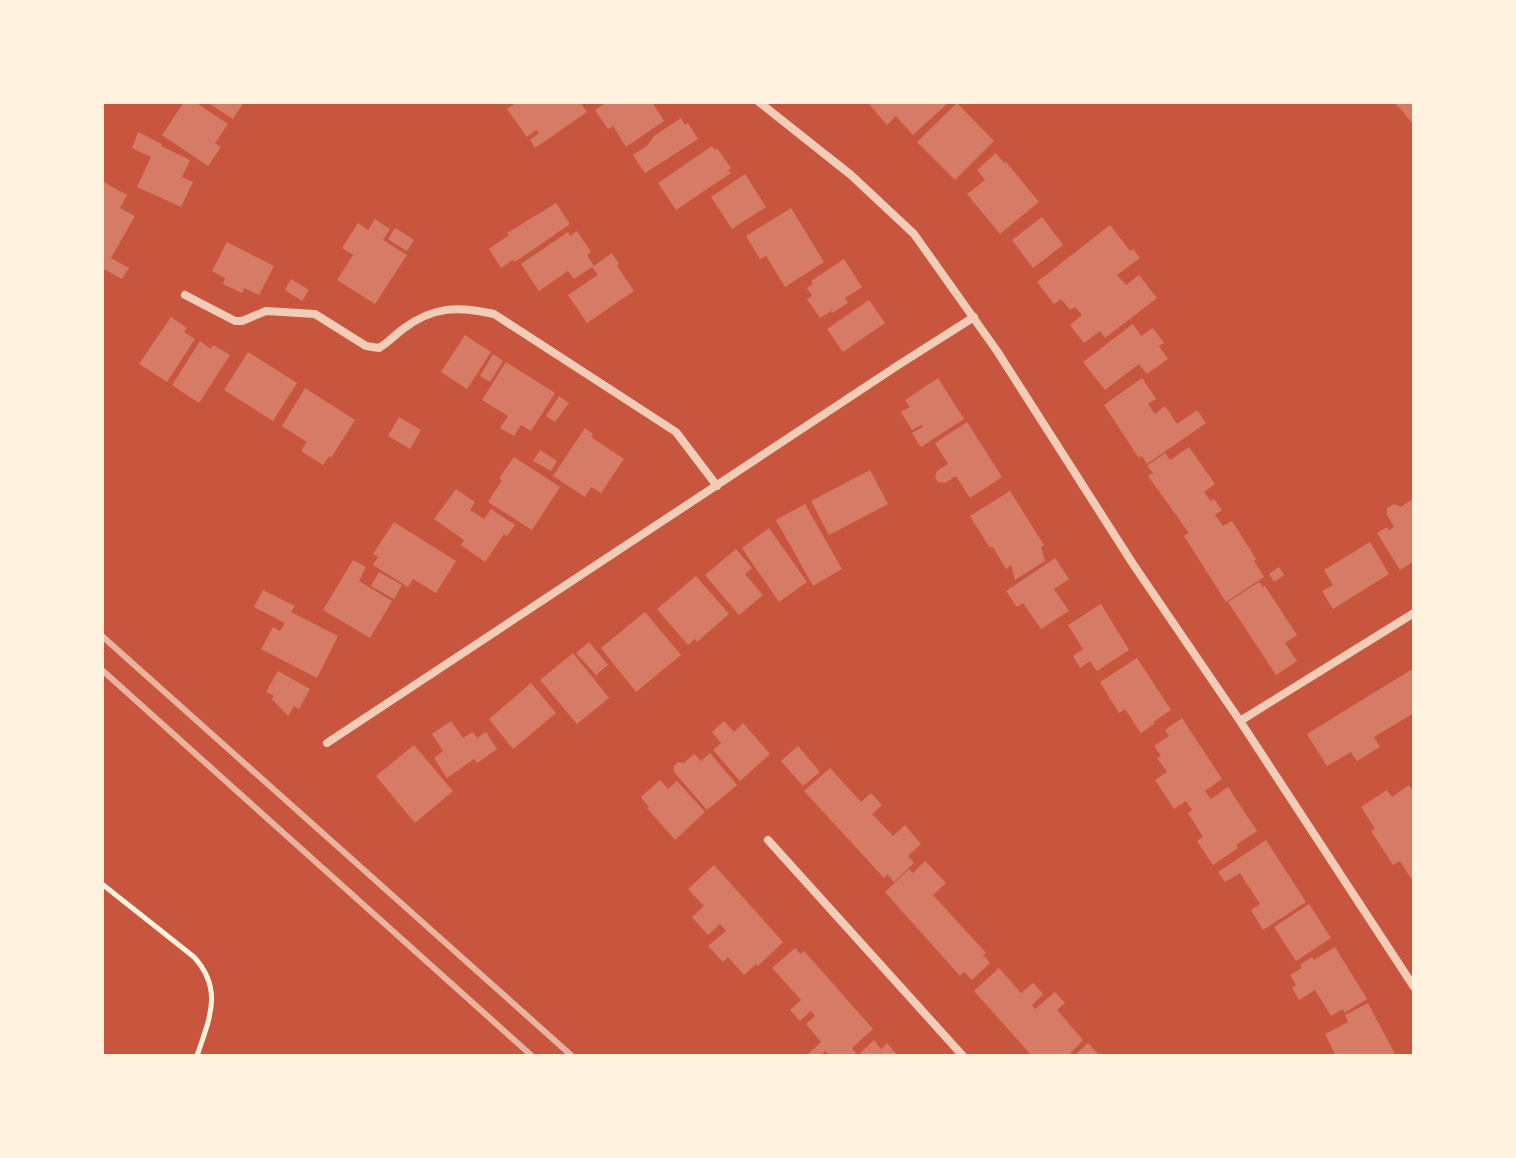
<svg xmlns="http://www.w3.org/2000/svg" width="1516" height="1158" font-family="Montserrat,sans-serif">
<rect width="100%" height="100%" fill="#c8553d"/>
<!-- building -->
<path fill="#d67c66" d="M184 102H195L228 124 215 143 221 147 208 166 162 135Z
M207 102H244L233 119Z
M517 102H580L587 112 535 148 530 140 539 133 536 130 527 137 507 109Z
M607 102H652L664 121 626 147 613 126 608 129 595 110Z
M871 102H949L913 135 896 116 887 125 869 104Z
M1394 102H1414V125L1403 112Z
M957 103 994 141 955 180 917 142Z
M681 118 685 125 688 123 698 139 645 173 633 155 648 145 654 136Z
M138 132 162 144 161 146 190 160 182 177 193 182 181 207 137 187 151 157 132 148Z
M712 146 715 150 717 148 731 168 728 170 731 173 676 210 658 183Z
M996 153 1004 163 1006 162 1039 202 1000 234 967 194 985 180 977 170Z
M745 174 766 207 732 229 711 197Z
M102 181 127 195 120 208 135 216 111 258 129 268 122 279 102 268Z
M556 203 570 224 515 262 513 260 501 268 489 249 509 235 507 233Z
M791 208 824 262 785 287 766 256 760 259 746 236Z
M1042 217 1063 245 1033 268 1012 240Z
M375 219 390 229 383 240 407 255 375 304 337 280 353 255 342 248 358 223 368 230Z
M1110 225 1130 251 1133 249 1140 258 1117 275 1126 285 1139 275 1157 298 1105 338 1100 331 1084 343 1070 325 1082 315 1075 307 1070 310 1061 299 1054 304 1037 282Z
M395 228 414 240 407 251 388 239Z
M577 231 591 252 587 255 594 266 612 253 619 264 617 266 634 291 587 323 568 295 598 275 592 267 574 279 568 271 539 291 521 264 568 232 570 236Z
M227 242 274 266 259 295 244 288 242 293 223 284 225 278 212 271Z
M844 259 862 287 845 298 848 303 832 313 831 311 820 318 807 299 812 296 807 288 813 284 811 281Z
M291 279 309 290 302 301 285 290Z
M869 300 885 323 843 352 827 329Z
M171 317 187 328 184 332 195 339 167 382 139 364Z
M1133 324 1141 336 1153 328 1164 343 1159 346 1168 359 1147 374 1139 364 1105 390 1083 362Z
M465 335 491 352 467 389 441 372Z
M200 341 211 349 213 345 230 355 199 403 172 385Z
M248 352 297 383 273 421 224 390Z
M493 354 503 361 490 382 480 376Z
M506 362 555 393 531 431 521 425 514 436 500 428 508 416 482 400Z
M938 378 964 419 921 447 912 433 923 427 921 425 912 430 901 412 910 407 905 400Z
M1142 378 1156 399 1148 404 1155 414 1165 406 1177 424 1197 410 1206 423 1147 464 1142 456 1139 458 1104 405Z
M305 388 355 420 331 458 329 456 323 465 301 451 307 442 282 426Z
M559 396 569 403 555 422 546 416Z
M399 417 421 430 410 449 388 436Z
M967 422 1002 477 970 498 956 476 945 483 938 482 935 477 937 471 948 464 935 443Z
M585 428 593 434 591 437 624 459 601 493 591 487 585 497 553 476Z
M1189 447 1215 484 1204 492 1211 501 1214 499 1222 510 1215 515 1223 526 1232 521 1256 559 1254 561 1264 577 1226 602 1184 536 1189 533 1148 476 1153 473 1147 466 1165 453 1170 460Z
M540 450 557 461 551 471 533 461Z
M514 457 560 487 532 530 488 502 502 480 499 478Z
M870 470 888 504 829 535 811 501Z
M456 489 475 502 470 510 484 519 491 509 515 525 507 536 504 534 485 562 461 545 464 540 434 519Z
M1010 491 1044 545 1041 547 1045 561 1015 580 1011 565 1006 569 993 547 990 548 970 516Z
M1414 498V561L1400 570 1377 533 1387 527 1389 530 1394 527 1387 515V508L1394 504 1401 507Z
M805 504 842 569 813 586 776 520Z
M394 522 456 561 436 593 413 579 408 587 373 565 378 557 373 554Z
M769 528 807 582 779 602 742 548Z
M1370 542 1389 574 1333 609 1322 591 1333 585 1324 570Z
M736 549 752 568 745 574 763 595 739 615 705 575Z
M1055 558 1069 579 1054 589 1069 611 1041 629 1023 603 1017 607 1006 591Z
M353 560 366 567 359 581 392 601 370 638 323 610Z
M1279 567 1284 575 1274 582 1269 574Z
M379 572 402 585 394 599 371 586Z
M696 576 729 614 697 642 695 639 688 645 657 609Z
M1259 582 1263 587 1265 586 1297 635 1285 643 1297 661 1276 675 1228 602Z
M263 590 295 606 291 612 338 636 317 678 261 649 273 627 280 631 285 623 254 607Z
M1101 604 1129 650 1097 671 1090 661 1080 668 1073 656 1083 649 1068 625Z
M645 612 681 655 636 692 601 648Z
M589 642 608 665 596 675 576 653Z
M573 653 609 698 577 724 540 680Z
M1137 658 1171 710 1153 722 1154 724 1141 733 1125 709 1119 713 1100 682Z
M1414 668V713L1374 737 1380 747 1357 761 1351 752 1327 766 1307 734Z
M278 671 310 689 299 709 294 706 288 716 272 699 274 696 266 692Z
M531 683 556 713 513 749 489 719Z
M1182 718 1222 779 1205 791 1211 799 1228 787 1257 831 1236 845 1238 848 1213 865 1197 841 1203 837 1188 813 1192 810 1186 801 1174 809 1155 780 1167 772 1157 758 1161 756 1154 746 1169 736 1165 730Z
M451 721 463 738 473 732 477 738 486 732 497 749 477 763 474 759 447 778 434 758 443 751 432 734Z
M724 721 734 732 743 723 770 754 740 781 713 750 721 743 712 732Z
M414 745 453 791 415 823 376 776Z
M798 746 820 772 803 786 781 761Z
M710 753 737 785 707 810 674 772V766L678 762 684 763 694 754 701 761Z
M830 768 861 802 871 793 882 805 872 814 893 836 905 825 921 844 908 856 914 863 894 882 887 874 884 878 804 791Z
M660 780 668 789 677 781 705 812 675 840 647 808 649 807 641 797Z
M1409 785 1414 793V883L1400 861 1393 865 1371 831 1375 829 1361 807 1387 790 1392 797Z
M1266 840 1306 902 1263 930 1251 910 1260 904 1240 873 1225 882 1218 872Z
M925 861 946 883 933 895 986 953 983 955 990 963 972 980 964 972 960 976 885 892 909 869 913 873Z
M714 865 783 942 758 966 756 964 744 975 728 957 723 962 708 946 726 931 720 924 708 935 692 917 704 906 688 889Z
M1309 904 1331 938 1296 961 1274 927Z
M1335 947 1367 999 1344 1013 1343 1009 1331 1016 1315 990 1299 1000 1292 988 1296 985 1290 975 1302 968 1300 965 1312 957 1314 960Z
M795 948 801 954 804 951 873 1029 852 1048 856 1053 852 1056H830L825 1051 820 1056H810L808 1054 821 1042 806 1024 815 1016 811 1011 800 1021 790 1010 801 1000 772 968Z
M999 968 1021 993 1033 983 1043 994 1032 1005 1035 1009 1055 992 1065 1003 1057 1010 1083 1040 1068 1056H1032L974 991Z
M1368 1003 1396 1056H1336L1325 1034 1348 1022 1345 1015Z
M874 1040 881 1049 887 1043 898 1056H857Z
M1088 1043 1100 1056H1074Z"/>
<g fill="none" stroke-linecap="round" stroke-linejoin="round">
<!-- path -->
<path stroke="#fff3e0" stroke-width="5" d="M102 884 194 957C224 990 209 1019 197 1056"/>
<!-- minor -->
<path stroke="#f1ccb7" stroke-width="8" d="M759 102 851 175 914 234 997 351 1133 564 1240 721 1414 987
M185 295 235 321H242L266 311 315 314 366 346 379 348C388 343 395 335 403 329 433 306 459 306 494 314L676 432 717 486
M1240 721 1414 613
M327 743 900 364 974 317
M768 840 963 1056"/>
<!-- rail -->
<path stroke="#e9b49f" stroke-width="6" d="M102 636 572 1056
M102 670 532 1056"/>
</g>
<!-- border -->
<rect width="1516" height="1158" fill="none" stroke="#fff3e0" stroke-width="208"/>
</svg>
